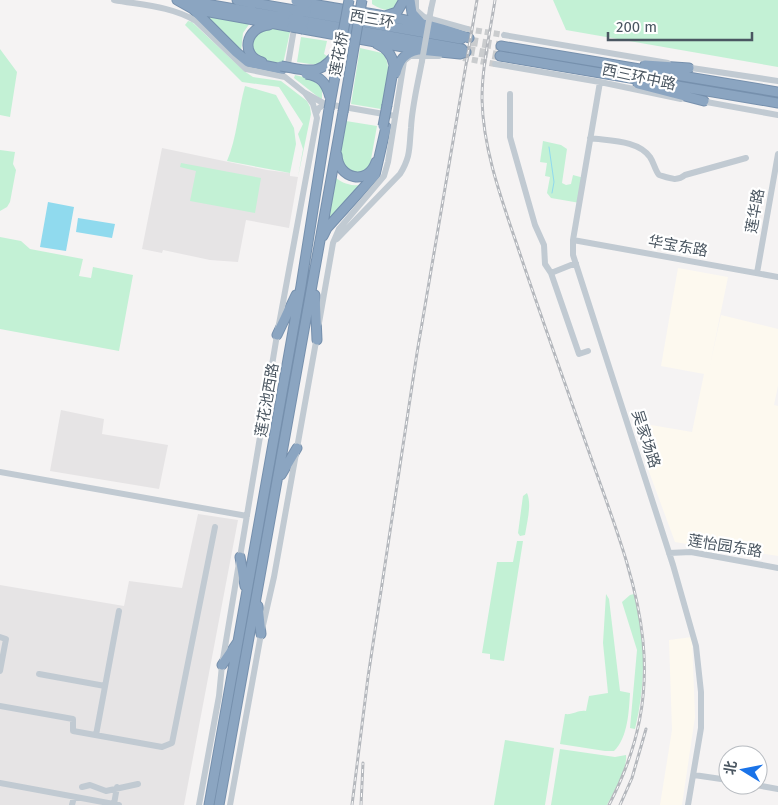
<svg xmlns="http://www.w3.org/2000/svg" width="778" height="805" font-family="'Fira Sans','Noto Sans SC',sans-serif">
<rect width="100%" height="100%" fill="#f5f3f3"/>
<!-- commercial -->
<path fill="#fdf9ef" d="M678 268 728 277 710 365 721 315 778 329V386L774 405 778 406V556L746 551 745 554 675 542 648 469 639 433 651 425 692 432 704 374 661 366Z
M692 637 695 717 682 805H660L672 730 669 640Z"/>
<!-- education -->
<path fill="#e6e4e5" d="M162 148 267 170 290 173V176L298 177 289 228 246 220 238 262 210 260 163 250 162 253 142 249Z
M61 410 104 419 102 434 168 445 159 489 50 471Z
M198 514 238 520 184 805H0V585L124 606 129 581 182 588Z"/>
<!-- green -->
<path fill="#c3f1d5" d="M372 0H402C392 13 385 12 372 4Z
M553 0H778V67L566 30Z
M203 15 250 23 243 33 241 52Z
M188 21 192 22 244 71 253 77 281 81 307 101 310 107 311 114 298 177 303 149 298 134 303 124 279 87 242 82 185 25Z
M268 27 290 32 283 64 259 59C251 53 252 44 253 35Z
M301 37 327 41 324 54 327 56 326 59 317 65 297 62Z
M360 48 382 53C395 66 384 93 381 109L351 104Z
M0 49 17 72 10 117 0 115Z
M295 75 311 79 322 88V100L294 78Z
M245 86 276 95 294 128 296 144 290 173 227 161C237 138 238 111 245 86Z
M346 121 377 126 370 165 363 172 351 174 339 157Z
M543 141 561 145 567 149 562 183 566 185 571 184 573 175 584 178 580 203 551 198 547 193 550 177 545 176 547 163 540 162Z
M0 150 15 152 13 164 16 170 10 202 7 207 0 211Z
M181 163 261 178 255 213 190 201 196 171 180 167Z
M335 177C344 185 353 186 364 185L330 221 328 219Z
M0 237 21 241 30 249 83 259 79 276 91 278 93 267 133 275 119 351 0 329Z
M527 493C532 504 527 522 525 535L520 536 518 533 523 496Z
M517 541H523L504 661 490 659V654L482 653 497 562H513Z
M606 594 609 599 620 691 630 693C629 710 628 738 614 751H605L560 744 565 714C574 715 577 710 586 711L589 696 608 693 603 643Z
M634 594C646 639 646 684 635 729L630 728 637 650 622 602 630 595Z
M505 740 554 748 545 805H494Z
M560 749 615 757 626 755C628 768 613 794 607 805H551Z"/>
<!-- water -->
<path fill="#90daee" d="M48 202 74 207 66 251 40 247Z
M78 218 115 224 112 238 76 232Z"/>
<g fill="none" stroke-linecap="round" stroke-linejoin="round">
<!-- stream -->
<path stroke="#90daee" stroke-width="1" d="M549 147 554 182 552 193"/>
<!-- minor-tunnel -->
<path stroke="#caccce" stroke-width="6" stroke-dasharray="6 3" stroke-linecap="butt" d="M467 29 504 35
M463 58 495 64"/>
<!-- highway-tunnel -->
<path stroke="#caccce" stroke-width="9" stroke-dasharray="9 4.5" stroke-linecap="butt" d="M469 41 501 46
M466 50 500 56"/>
<!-- highway casing -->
<g stroke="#7690ad" stroke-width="11">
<path id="highway" d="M177 0 193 9 236 52 248 62 282 69
M183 0 293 19
M237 0 294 10
M410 0 412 13 421 23
M307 3C360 13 418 18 469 38
M193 9 292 27
M306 12 461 39
M385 16 397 12 404 0
M304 21 462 49
M303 29 420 50 460 54 466 52
M377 44C387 48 392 55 394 65L387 105
M501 46 778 92
M500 56 778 103
M262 62C240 56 245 27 269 25
M645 65 689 68
M396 73C399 61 404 53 418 50
M638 84 704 101
M337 155C338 179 368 186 376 162
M323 236 327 228 375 175 386 127
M315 295 317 340
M277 335 296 295
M281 475 297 448
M240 557 245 586
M258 606 261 634
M222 665 237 643
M209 805 301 286 329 109
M219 805 343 112"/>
</g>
<!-- minor -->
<path stroke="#c1cad2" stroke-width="6" d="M114 0C141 5 171 6 196 21L246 69 285 77 305 93 325 104 319 108 316 114
M416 0V10L424 17 467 29
M431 9 433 0
M504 35 668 63
M495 64 600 82 681 99
M685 67 778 81
M287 70 295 23
M600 82 573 240V255L673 565 696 646 701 692V728L688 805
M510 94V137L535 225 544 245 545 264 551 273 579 354 588 351
M701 101 778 115
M327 104 395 116
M590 138C610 141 638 140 650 157 654 163 655 170 659 175 669 178 677 182 685 175L746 158
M337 239 400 174C411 156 409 148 411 128 412 106 418 83 422 61
M573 240 778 277
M551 273 576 263
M757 273 778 154
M319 323 333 243 339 229 384 176 388 162 404 61 410 56H439
M0 472 247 516
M669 553 691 552 778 568
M0 637 6 639 0 671
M39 674 105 686
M0 706 73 719V731L162 747 172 743 215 527
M96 735 119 611
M694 775 728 780
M0 783 119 805
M756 785 778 789
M82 787 90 785 106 791 138 784
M114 804 117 787
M72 805 74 797
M199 805 219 696 222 665 277 335 317 118 313 104 305 93
M230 805 261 634 274 577 317 336"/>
<!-- highway -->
<use href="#highway" stroke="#8ba5c1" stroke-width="9"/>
<!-- rail casing -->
<g stroke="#b5b8bd" stroke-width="3">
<path id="rail" d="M495 0C490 33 482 66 482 99 483 149 501 198 517 245 540 314 565 383 589 452 634 580 677 674 609 805
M352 805 368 677 417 353 477 0
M361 805 363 763
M620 805 632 778 646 729"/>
</g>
<!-- rail -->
<use href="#rail" stroke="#fff" stroke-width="1" stroke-dasharray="4" stroke-linecap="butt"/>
<!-- highway-bridge casing -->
<g stroke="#7690ad" stroke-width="11" stroke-linecap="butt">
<path id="highway-bridge" d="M296 1 307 3
M294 10 306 12
M293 19 304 21
M292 27 303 29
M281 66C311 71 320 77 339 50
M306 74C321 76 326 83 330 97
M329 109 349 0
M343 112 362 0
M383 126 387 105"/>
</g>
<!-- minor-bridge -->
<path stroke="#c1cad2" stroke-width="6" d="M422 61 431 9"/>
<!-- highway-bridge -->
<use href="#highway-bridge" stroke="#8ba5c1" stroke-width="9"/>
</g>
<g text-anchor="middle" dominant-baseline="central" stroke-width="4.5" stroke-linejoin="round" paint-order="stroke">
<!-- street labels -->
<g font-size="15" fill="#4a5661" stroke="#fff">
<text transform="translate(372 19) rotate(10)">西三环</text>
<text transform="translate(339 54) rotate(-80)">莲花桥</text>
<text transform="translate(639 77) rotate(12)">西三环中路</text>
<text transform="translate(755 211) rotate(-80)">莲华路</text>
<text transform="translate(678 246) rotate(10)">华宝东路</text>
<text transform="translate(267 400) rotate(-80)">莲花池西路</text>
<text transform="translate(646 439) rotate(72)">吴家场路</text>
<text transform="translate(725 546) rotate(9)">莲怡园东路</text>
</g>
</g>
<!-- north arrow -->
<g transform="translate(743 770) rotate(280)"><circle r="24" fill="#ffffff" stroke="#b7bbc0"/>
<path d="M0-4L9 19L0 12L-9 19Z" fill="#1a73e8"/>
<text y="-8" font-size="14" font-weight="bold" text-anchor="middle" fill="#4a5661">北</text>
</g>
<!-- scale -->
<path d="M608 32v8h144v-8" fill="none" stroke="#4a5661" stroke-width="2.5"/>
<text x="616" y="32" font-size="15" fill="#4a5661" stroke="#ffffff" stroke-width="4" paint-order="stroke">200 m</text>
</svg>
